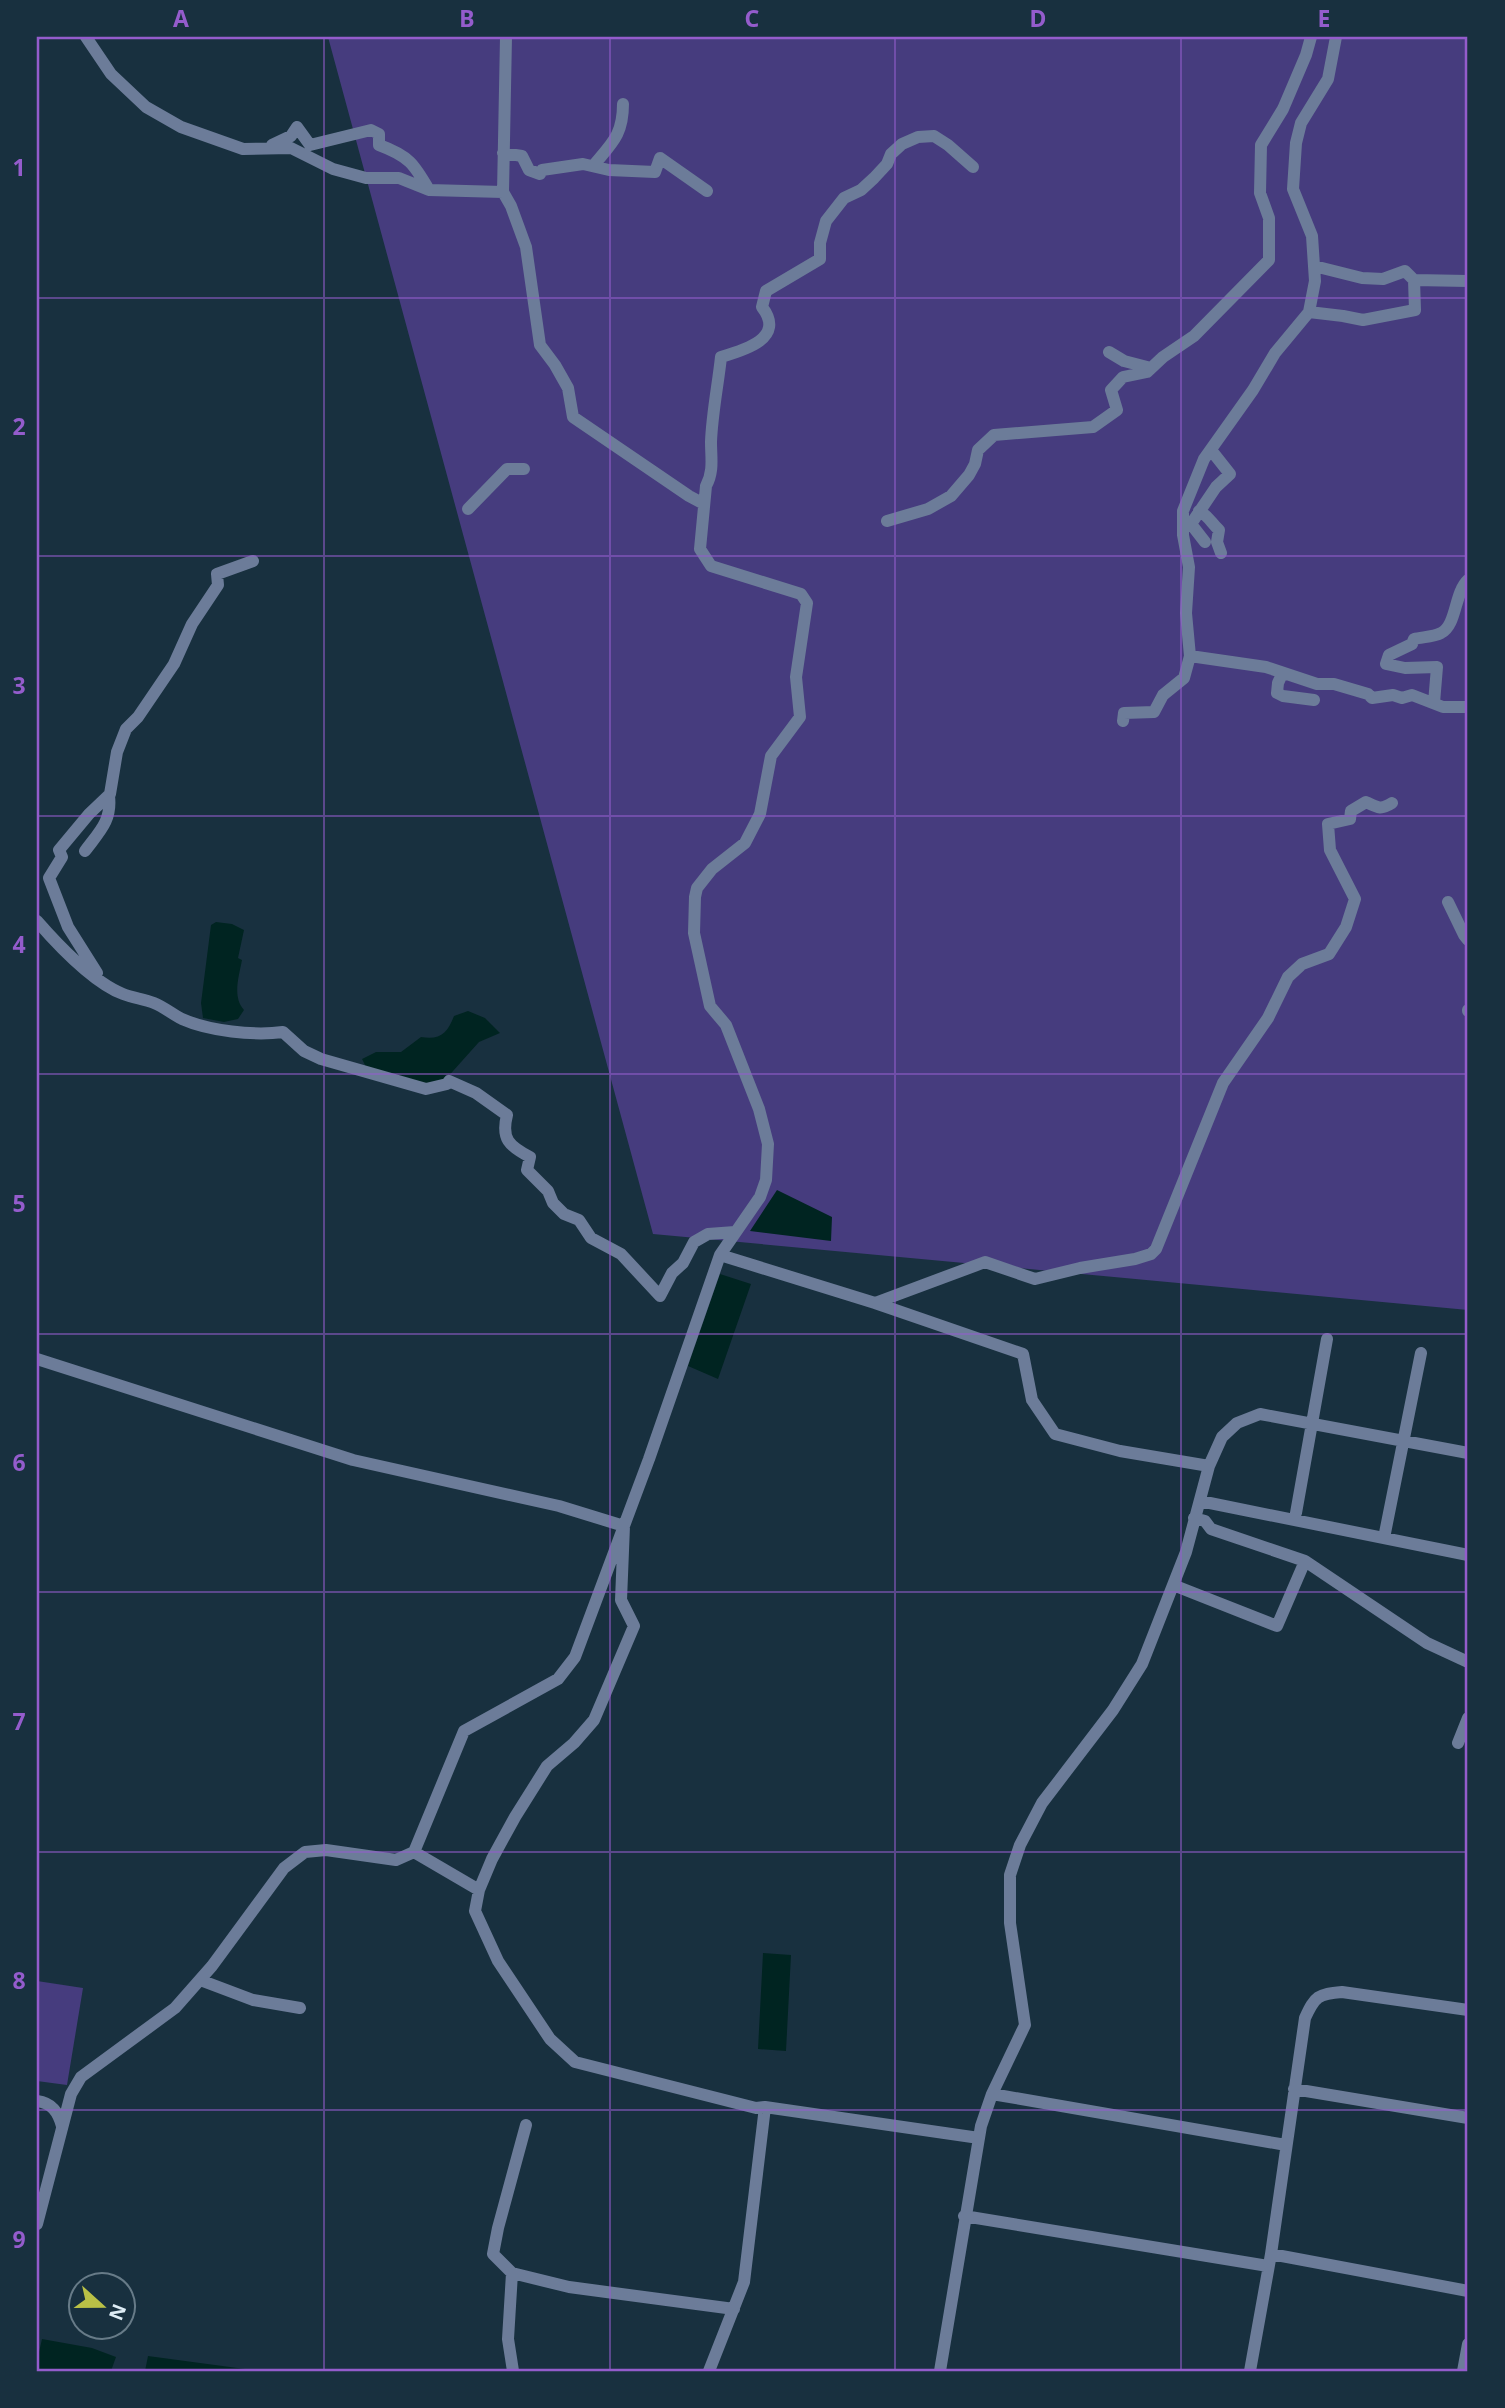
<svg xmlns="http://www.w3.org/2000/svg" width="1505" height="2408" font-family="'Noto Sans',sans-serif">
<rect width="100%" height="100%" fill="#18303f"/>
<!-- green -->
<path fill="#463c7e" d="M328 37H1468V1310L653 1234Z
M37 1981 83 1988 67 2085 37 2081Z"/>
<!-- water -->
<path fill="#002421" d="M216 922 232 924 244 930 238 958 242 960C239 976 232 997 244 1010L238 1019 224 1022 203 1018 201 1003 211 925Z
M468 1011 485 1018 500 1033 479 1042 445 1080 429 1086 366 1067 362 1059 376 1052H401L421 1037C440 1040 447 1034 454 1016Z
M777 1190 832 1217 831 1241 750 1231Z
M720 1274 751 1284 718 1379 688 1366Z
M763 1953 791 1955 786 2051 758 2049Z
M42 2339 92 2348 116 2357 111 2371H37V2361Z
M148 2356 260 2371H145Z"/>
<g fill="none" stroke-linecap="round" stroke-linejoin="round">
<!-- minor -->
<path stroke="#6c7c99" stroke-width="12" d="M86 37 111 74 146 107 181 127 243 149 291 148 333 169 366 178H399L429 190 503 192 511 206 526 247 540 345 555 365 568 388 573 417 689 496 704 504
M272 145 291 136 297 127 310 145 371 130 379 134V145C409 156 414 164 429 190
M503 153 522 156 529 170 540 174 542 170 583 164 609 170 655 172 660 158 707 191
M593 166C612 143 623 135 623 104
M503 192 506 37
M1314 266 1362 278 1383 279 1405 271 1414 280
M1309 312 1315 281 1312 236 1293 189 1296 143 1301 123 1328 79 1336 37
M1109 352 1124 361 1151 368
M468 509 507 469H524
M1199 511C1209 516 1211 523 1219 530L1217 542 1221 553
M887 521 928 509 951 496 969 475 975 464 978 450 994 435 1093 427 1117 410 1111 390 1123 377 1147 372 1163 357 1194 336 1269 260V218L1260 193 1261 145 1283 109 1306 55 1311 37
M1205 542 1191 524 1216 487 1230 474 1211 450
M1190 656 1266 667 1317 684H1334L1368 694 1372 698 1393 695 1402 698 1412 695 1443 707H1468
M1282 674 1278 683 1277 693 1283 696 1314 700
M1434 703 1437 667 1405 668 1386 664 1389 655 1412 644 1414 639C1422 637 1434 637 1441 633 1457 625 1454 593 1468 580
M1123 721 1124 713 1154 712 1163 695 1184 678 1190 656 1186 613 1189 567 1183 535V511L1204 459 1253 390 1275 353 1309 312 1343 316 1363 320 1415 310 1414 280 1468 281
M85 851C99 832 112 821 109 796
M1448 902 1464 935 1468 940
M37 921C57 944 94 983 123 994 133 998 144 999 154 1003 164 1007 172 1014 182 1019 209 1031 254 1036 283 1032L304 1051 321 1059 426 1089 447 1084 449 1081 476 1093 507 1115C501 1139 509 1146 530 1157L527 1170 548 1191 553 1203 564 1214 579 1220 591 1238 621 1254 660 1296 672 1273 683 1263 694 1242 708 1234 735 1232
M97 973 68 927 49 878 62 857 59 850 89 814 110 794 117 752 126 729 138 717 174 664 192 624 218 585 217 574 253 561
M1468 1010V1011
M720 1255 875 1303 1023 1354 1032 1400 1055 1434 1120 1451 1209 1466
M875 1303 985 1262 1035 1279 1080 1268 1135 1259 1151 1254 1156 1249 1223 1083 1268 1018 1288 977 1302 964 1329 954 1346 927 1355 899 1330 850 1328 824 1350 819 1351 811 1366 802C1378 808 1381 810 1392 803
M37 1359 353 1460 559 1506 624 1526 621 1600 634 1626 594 1720 574 1743 547 1766 515 1817 492 1859 479 1890 475 1911 498 1961 550 2039 575 2062 756 2108 765 2107
M1200 1501 1468 1555
M1296 1513 1327 1339
M1385 1533 1421 1353
M1305 1561 1427 1643 1468 1662
M1173 1585 1277 1626 1305 1561 1211 1529 1205 1521 1194 1518
M1458 1743 1468 1718
M414 1852 479 1890
M200 1980 253 2000 300 2008
M1294 2089 1468 2118
M992 2094 1286 2145
M37 2101C52 2103 58 2112 62 2126
M526 2125 498 2228 493 2254 512 2273 569 2287 734 2309
M964 2216 1268 2266
M37 2224 71 2094 81 2077 175 2008 212 1966 284 1868 305 1852 326 1850 396 1860 414 1852 464 1731 558 1679 575 1657 649 1459 720 1255 760 1197 766 1180 768 1144 759 1109 726 1025 710 1006 694 933 695 897 697 888 712 869 745 843 760 814 771 756 800 717 796 677 807 603 801 594 711 566 700 549 706 486C714 471 711 458 711 442 712 414 718 385 721 357 745 350 786 338 762 307L766 291 820 259V243L826 221 844 198 861 190 874 178 887 164 891 154 902 144 918 137 934 136 948 145 973 167
M1271 2254 1468 2291
M512 2273 508 2339 513 2371
M709 2371 744 2282 765 2107 979 2138
M940 2371 981 2126 992 2094 1025 2025 1010 1923V1875L1020 1845 1042 1803 1113 1710 1142 1664 1186 1552 1209 1466 1222 1437 1237 1423 1260 1414 1468 1453
M1250 2371 1271 2254 1305 2018C1315 1996 1318 1994 1342 1992L1468 2010
M1463 2371 1468 2344"/>
</g>
<!-- grid -->
<path fill="none" stroke="#945ccc" stroke-width="2" stroke-opacity="0.55" d="M324 37V2371M610 37V2371M895 37V2371M1181 37V2371M37 298H1468M37 556H1468M37 816H1468M37 1074H1468M37 1334H1468M37 1592H1468M37 1852H1468M37 2110H1468"/>
<!-- border -->
<rect width="1505" height="2408" fill="none" stroke="#18303f" stroke-width="77"/>
<!-- north arrow -->
<g transform="translate(102 2306) rotate(111)"><circle r="33" fill="#18303f" stroke="#677b88" stroke-width="2"/>
<path d="M0-5L12 26L0 18L-12 26Z" fill="#b9c046"/>
<text y="-10" font-size="19" font-weight="bold" text-anchor="middle" fill="#ddecf5">N</text>
</g>
<rect x="38" y="38" width="1428" height="2332" fill="none" stroke="#945ccc" stroke-width="2.5"/>
<g font-size="23" text-anchor="middle" font-weight="bold" fill="#945ccc">
<text x="181" y="27">A</text>
<text x="467" y="27">B</text>
<text x="752" y="27">C</text>
<text x="1038" y="27">D</text>
<text x="1324" y="27">E</text>
<text x="19" y="176">1</text>
<text x="19" y="435">2</text>
<text x="19" y="694">3</text>
<text x="19" y="953">4</text>
<text x="19" y="1212">5</text>
<text x="19" y="1471">6</text>
<text x="19" y="1730">7</text>
<text x="19" y="1989">8</text>
<text x="19" y="2248">9</text>
</g>
</svg>
